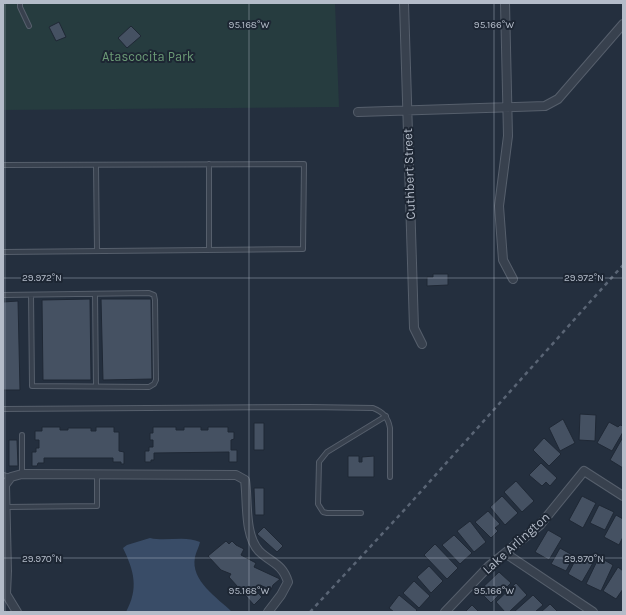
<svg xmlns="http://www.w3.org/2000/svg" width="626" height="615" font-family="Karla,sans-serif">
<rect width="100%" height="100%" fill="#242f3e"/>
<!-- green -->
<path fill="#263c3f" d="M3 3H335L339 107 3 110Z"/>
<!-- water -->
<path fill="#394c67" d="M150 538C167 542 184 535 200 542 199 547 196 552 195 557 190 581 218 598 232 612H126C139 588 134 571 123 548L127 545Z"/>
<!-- building -->
<path fill="#455162" stroke="#1f2835" d="M59 22 66 37 56 41 49 27Z
M131 26 141 36 127 48 118 38Z
M433 274H448V285L427 286V277H433Z
M90 299 91 380H43L42 300Z
M101 299H151L152 379 103 380Z
M18 301 20 390H3V302Z
M580 414 596 415 595 441 579 440Z
M563 419 575 443 560 451 549 428Z
M609 422 618 427 620 425 623 426V432L612 451 597 443Z
M254 423H264V450H254Z
M42 427H60V430H68V428H91V431H96V427H114V432H119V451L124 452V464H121V462H113V458H44V463H38L37 466H32V452H36V448H39V440H35V431H42Z
M153 427H176V430H184V427H201V430H208V427H228V432H234V439L231 440V450H237V462H229V452L154 453V460H151V462H145V451H149V447H153V440H150V433H153Z
M623 437V468L610 460Z
M544 438 561 454 549 466 533 450Z
M9 440H17L18 466H9Z
M348 456H359V462H362V457L374 456V477H348Z
M541 463 557 478 550 486 546 482 542 486 529 475Z
M516 481 534 501 522 512 504 492Z
M254 488H264V515H255Z
M502 496 518 513 505 525 490 507Z
M582 496 596 503 583 528 569 520Z
M599 505 614 512 605 530 590 523Z
M488 511 500 524 495 528 498 531 491 538 475 522Z
M616 515 623 519V537L619 545 604 537Z
M470 521 486 542 474 552 457 531Z
M264 527 283 546 277 552 257 534Z
M548 530 562 538 549 560 535 552Z
M454 535 472 553 460 564 442 545Z
M226 541 229 544 232 541 236 545 244 549 241 555 256 563 254 567 280 579 273 585 271 590 260 585 255 590 262 597 254 605 229 577 231 574 221 570 208 556Z
M435 544 458 568 447 579 424 555Z
M560 548 574 556 566 571 551 564Z
M578 555 593 563 582 582 568 574Z
M599 557 613 565 601 591 586 584Z
M429 566 443 581 431 593 417 577Z
M618 567 623 571V589L616 599 603 591Z
M499 572 511 583 491 603 479 591Z
M414 581 430 596 419 608 403 593Z
M516 583 527 595 509 612H505L496 602Z
M399 595 417 610 415 612H394L389 608Z
M533 595 543 605 535 612H514Z
M550 604 558 612H541Z
M472 605 479 612H465Z"/>
<g fill="none" stroke-linecap="round" stroke-linejoin="round">
<!-- lane casing -->
<g stroke="#565f6c" stroke-width="6">
<path id="lane" d="M20 3V7L29 26
M209 164V249
M3 165 304 164 303 249 3 252
M96 165 97 251
M95 294 96 386
M3 295 149 293 154 295 155 300 156 380 154 384 149 387 32 386 31 295
M3 409 309 407 373 408C383 412 388 417 390 428V477
M22 474V435
M3 475 10 477
M6 507 97 506V474
M361 513H327L323 512 318 504 319 462 327 452 386 416"/>
</g>
<!-- street casing -->
<g stroke="#565f6c" stroke-width="10">
<path id="street" d="M404 3 414 328 422 344
M505 3 508 136 499 206 503 260 513 279
M358 112 545 106 558 99 623 24
M505 553 593 612
M17 612 6 594 7 571 5 485 11 477 22 474 236 475 245 480C248 501 244 535 259 551 271 563 282 563 288 582L281 595 268 612
M445 612 489 566 540 525 584 471 623 496"/>
</g>
<!-- lane -->
<use href="#lane" stroke="#38414e" stroke-width="4"/>
<!-- street -->
<use href="#street" stroke="#38414e" stroke-width="8"/>
<!-- rail -->
<path stroke="#5a6575" stroke-width="2.5" stroke-dasharray="4 4" stroke-linecap="butt" d="M310 612 407 507 623 265"/>
</g>
<!-- ticks -->
<path fill="none" stroke="#b4bcc9" stroke-width="1" stroke-opacity="0.45" d="M5 3V612M249 3V612M494 3V612M3 278H623M3 558H623"/>
<g text-anchor="middle" dominant-baseline="central" stroke-width="4" stroke-linejoin="round" paint-order="stroke">
<!-- park labels -->
<g font-size="13" fill="#6b9a76" stroke="#1d2633">
<text x="148" y="56">Atascocita Park</text>
</g>
<!-- street labels -->
<g font-size="13" fill="#b4bcc9" stroke="#1d2633">
<text transform="translate(409 174) rotate(-92)">Cuthbert Street</text>
<text transform="translate(516 543) rotate(-42)">Lake Arlington</text>
</g>
</g>
<g font-size="10" text-anchor="middle" fill="#b4bcc9" stroke="#1d2633" stroke-width="4" stroke-linejoin="round" paint-order="stroke">
<text x="249" y="28">95.168°W</text>
<text x="494" y="28">95.166°W</text>
<text x="42" y="281">29.972°N</text>
<text x="584" y="281">29.972°N</text>
<text x="42" y="562">29.970°N</text>
<text x="584" y="562">29.970°N</text>
<text x="249" y="594">95.168°W</text>
<text x="494" y="594">95.166°W</text>
</g>
<!-- border -->
<rect width="626" height="615" fill="none" stroke="#b4bcc9" stroke-width="8"/>
</svg>
